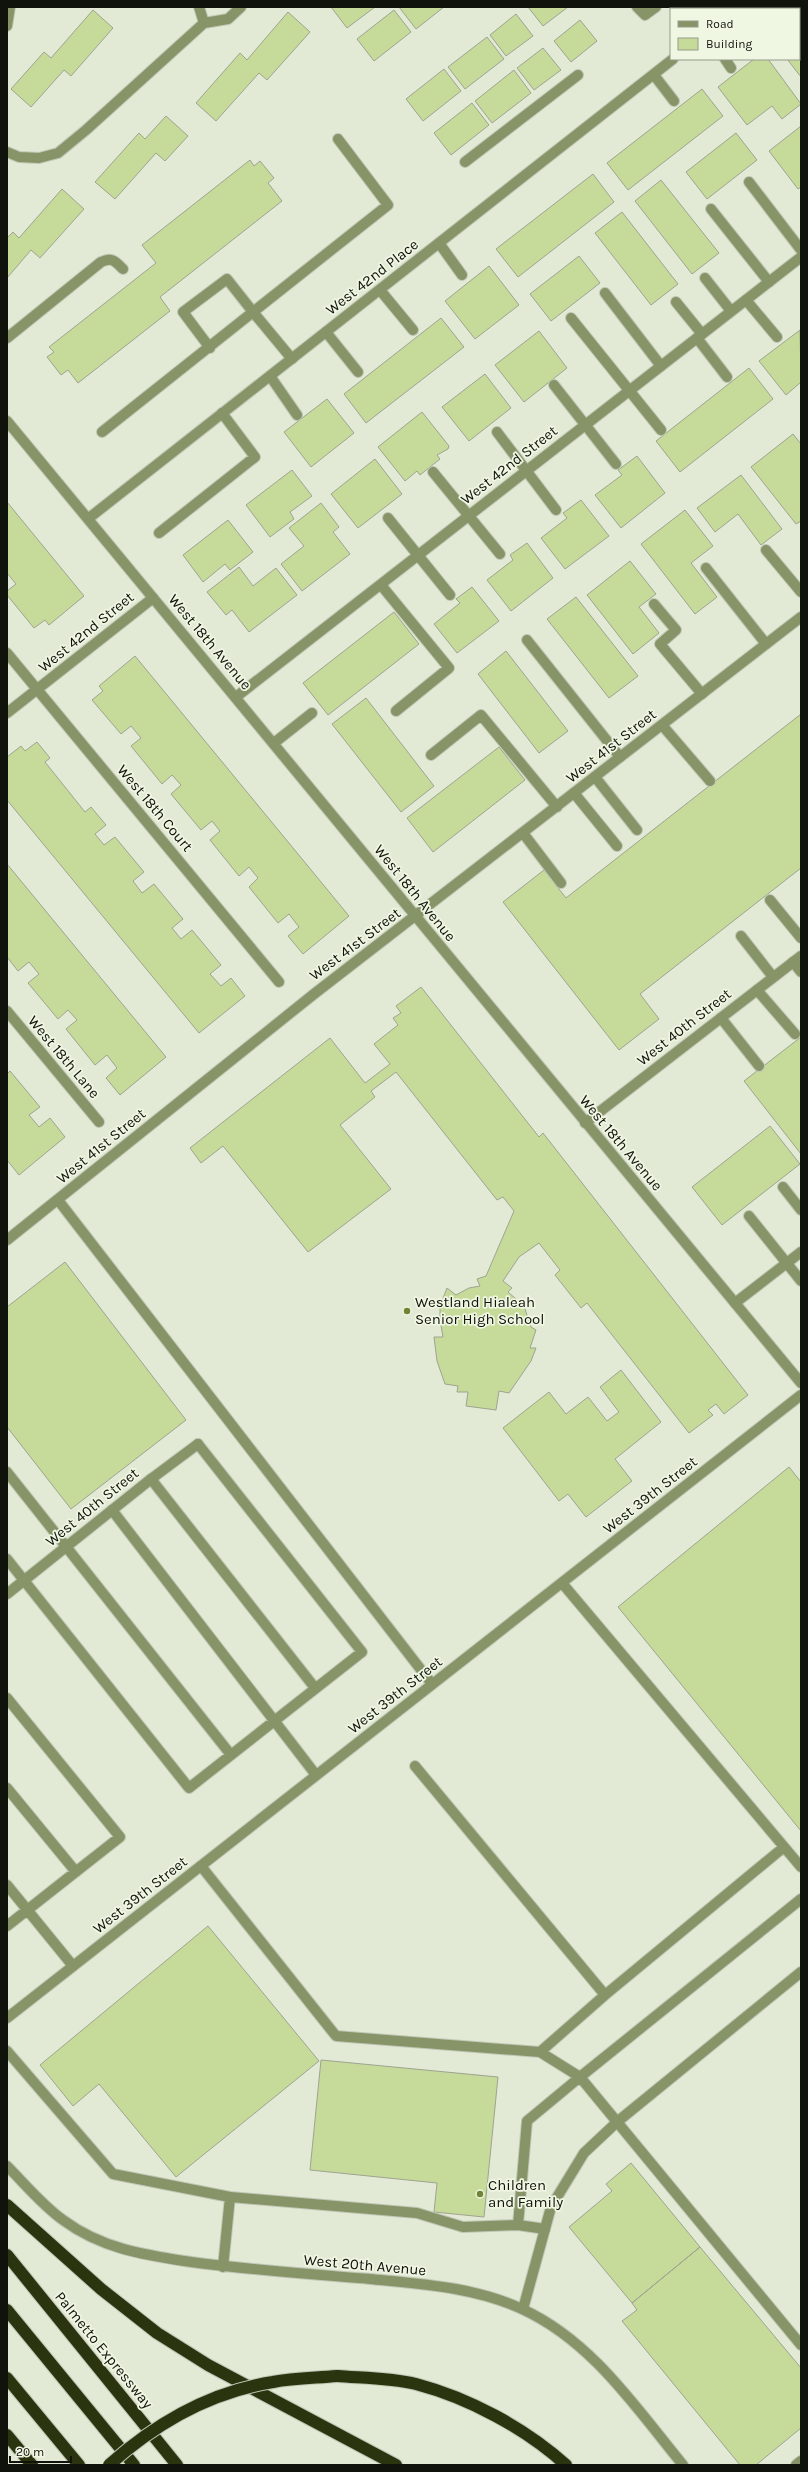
<svg xmlns="http://www.w3.org/2000/svg" width="808" height="2472" font-family="Karla,sans-serif">
<rect width="100%" height="100%" fill="#e2e9d5"/>
<!-- building -->
<path fill="#c6da9a" stroke="#9ea491" d="M331 7H375L347 28Z
M399 7H444L416 29Z
M528 7H568L543 26Z
M93 10 113 28 71 76 64 70 31 107 11 89 44 52 51 58Z
M394 10 411 32 374 61 357 39Z
M288 12 310 32 267 80 259 73 216 121 196 103 240 53 247 60Z
M516 14 533 36 506 56 490 35Z
M580 20 597 41 571 62 554 41Z
M801 22V77L787 59H799V24Z
M487 37 504 59 465 89 448 67Z
M543 48 561 70 534 90 517 68Z
M754 59H768L801 104 782 119 772 106 747 125 718 87Z
M444 69 461 91 423 121 406 99Z
M514 70 531 93 492 123 475 101Z
M702 89 723 116 628 190 607 163Z
M472 103 489 125 451 155 434 133Z
M166 116 188 136 165 161 156 153 115 199 95 182 139 133 145 139Z
M801 126V187L798 189 769 151Z
M736 133 757 160 707 199 686 172Z
M250 160 254 166 260 161 274 178 268 183 282 201 160 297 170 311 78 383 68 370 61 375 47 357 54 352 49 347 156 263 142 245Z
M593 174 614 202 518 277 496 249Z
M661 180 719 253 692 274 635 201Z
M62 189 84 209 40 258 31 250 7 278V238L13 232 19 238Z
M622 212 678 284 651 305 595 233Z
M579 256 600 283 551 321 530 294Z
M489 266 519 305 475 339 445 301Z
M441 318 464 347 366 423 344 394Z
M800 330 801 382 786 395 759 361Z
M539 331 567 368 524 402 495 365Z
M749 368 773 399 680 472 656 441Z
M485 374 511 408 469 441 442 407Z
M327 399 354 433 311 467 284 432Z
M422 412 449 446 448 449 437 455 440 459 420 475 417 471 405 481 378 447Z
M793 434 801 444V521L796 524 751 467Z
M637 456 665 493 621 528 595 495 622 475 618 470Z
M375 459 402 494 358 528 331 494Z
M292 470 312 496 290 512 294 519 270 537 246 505Z
M741 475 782 529 761 545 738 514 715 532 697 508Z
M581 500 609 536 565 569 541 538 567 518 563 513Z
M7 502 84 596 49 625 45 620 34 628 7 595V591L16 584 7 573Z
M321 503 339 527 333 532 350 554 302 591 281 564 304 546 289 528Z
M685 510 713 546 691 563 717 597 695 614 641 544Z
M228 520 253 552 230 570 225 564 203 582 183 555Z
M527 543 553 578 511 611 487 580 513 560 510 555Z
M630 561 656 594 639 607 659 633 633 654 587 595Z
M239 567 253 586 276 568 297 595 249 632 232 610 226 615 207 592Z
M472 587 499 621 457 653 434 624 460 603 456 599Z
M576 597 638 676 609 698 547 619Z
M394 612 419 644 328 715 303 683Z
M506 651 568 731 539 753 478 674Z
M135 656 349 916 303 954 288 936 299 927 289 914 278 923 249 887 258 878 249 867 239 876 210 840 220 831 212 821 201 830 171 794 181 785 172 775 162 784 131 746 141 738 131 726 121 734 92 700 103 691 99 686Z
M366 698 434 786 401 812 332 724Z
M801 714V868L640 994 659 1019 619 1050 503 902 544 870 566 898Z
M37 742 50 758 45 762 85 812 91 807 106 825 95 834 104 845 115 837 144 872 133 881 142 893 154 884 183 919 172 928 181 939 192 930 221 965 210 974 221 986 231 978 245 996 199 1033 7 800V757L21 746 25 751Z
M499 747 525 780 433 852 407 818Z
M7 864 166 1057 120 1095 106 1078 117 1068 107 1055 95 1065 66 1029 77 1020 68 1010 58 1019 28 983 39 974 29 962 18 971 7 957Z
M421 987 539 1137 543 1133 748 1395 724 1414 716 1404 708 1410 713 1415 689 1433 587 1303 581 1308 555 1275 560 1270 539 1243 519 1257 503 1281 512 1288 508 1292 524 1306 531 1327 536 1330 530 1348H536L531 1361 509 1393 499 1391 496 1410 466 1406 468 1392H457L458 1386 445 1384 437 1361 434 1337H443L440 1320V1306L447 1288 456 1295 469 1288 480 1286 477 1279 486 1276 514 1211 503 1197 497 1200 396 1072 371 1091 375 1097 340 1125 391 1189 308 1252 223 1146 201 1163 190 1148 330 1038 365 1083 390 1064 374 1044 398 1025 393 1018 401 1013 396 1006Z
M801 1037V1154L744 1081Z
M10 1071 40 1107 29 1115 39 1127 50 1118 65 1137 19 1175 7 1160V1074Z
M770 1126 800 1164 722 1225 692 1187Z
M65 1262 186 1420 71 1509 7 1427V1307Z
M621 1370 661 1422 615 1459 632 1481 586 1517 568 1494 559 1501 503 1428 549 1392 566 1414 588 1397 607 1421 619 1412 600 1387Z
M789 1467 801 1482V1831L618 1607Z
M208 1926 319 2061 176 2177 99 2084 73 2106 40 2065Z
M321 2060 498 2077 484 2217 434 2212 437 2183 310 2170Z
M631 2163 700 2247 632 2303 569 2227 612 2191 606 2184Z
M700 2247 801 2368V2428L756 2465H740L622 2321 637 2310 632 2303Z"/>
<g fill="none" stroke-linecap="round" stroke-linejoin="round">
<!-- service casing -->
<g stroke="#c0c7b5" stroke-width="12">
<path id="service" d="M199 7 204 23
M637 7 645 15 656 7
M775 7 776 9
M7 26 10 7
M725 59 731 68
M654 75 674 101
M7 152 19 157 39 158 58 153 86 130 204 23 228 19 241 7
M465 162 578 75
M749 182 801 250
M711 209 769 282
M439 243 462 275
M705 278 731 311
M380 290 413 330
M605 293 661 366
M746 300 777 337
M676 302 702 334
M571 318 661 430
M326 332 358 372
M7 338 101 262C112 257 115 261 123 269
M697 338 727 377
M292 359 253 312 388 205 338 139
M270 376 297 415
M554 385 616 464
M102 432 253 312 227 279 183 312 210 348
M497 432 556 510
M433 472 500 554
M388 518 450 595
M159 533 255 457 222 413
M766 550 801 592
M706 568 766 644
M381 585 449 668 396 711
M654 604 676 630 660 644 702 694
M527 640 620 757
M662 725 710 781
M274 743 312 713
M431 755 481 715 557 807
M595 777 637 830
M574 793 617 846
M523 833 561 883
M770 900 801 938
M741 936 773 977
M793 962 801 972
M757 990 795 1034
M721 1018 759 1066
M783 1187 801 1210
M58 1200 432 1684
M749 1216 801 1281
M7 1472 231 1755
M151 1479 315 1688
M112 1510 316 1775
M7 1559 189 1788 362 1652 198 1444
M562 1583 801 1867
M7 1698 120 1837 7 1926
M415 1766 605 1995
M7 1788 76 1872
M201 1866 336 2036 540 2052 580 2077 801 1899
M7 1885 73 1966
M7 2051 113 2174 230 2197 223 2267
M540 2052 605 1995 784 1847
M617 2122 801 1972
M230 2197 417 2213 463 2227 518 2225
M545 2229 518 2225 527 2121 580 2077 801 2345
M796 2465 801 2461"/>
</g>
<!-- minor casing -->
<g stroke="#c0c7b5" stroke-width="12">
<path id="minor" d="M737 9 740 7
M89 518 673 59
M7 653 279 982
M236 697 801 257
M7 713 153 598
M7 1011 99 1122
M585 1123 801 956
M735 1303 801 1252
M7 1594 151 1479 198 1444
M523 2309 551 2207 584 2153 617 2122"/>
</g>
<!-- tertiary casing -->
<g stroke="#c0c7b5" stroke-width="12">
<path id="tertiary" d="M7 421 801 1383
M7 1240 314 994 801 617
M7 2018 801 1395
M7 2166C25 2184 42 2205 63 2220 102 2249 145 2255 191 2262 250 2270 310 2274 370 2279 421 2284 475 2287 522 2309 592 2341 636 2408 683 2465"/>
</g>
<!-- motorway casing -->
<g stroke="#c0c7b5" stroke-width="14">
<path id="motorway" d="M7 2205 101 2289 157 2333 208 2365 396 2465
M7 2255 177 2465
M7 2310 134 2465
M337 2376C363 2378 391 2378 416 2384 469 2398 525 2428 566 2465
M7 2378 79 2465
M7 2435 32 2465"/>
</g>
<!-- service -->
<use href="#service" stroke="#869467" stroke-width="10"/>
<!-- minor -->
<use href="#minor" stroke="#869467" stroke-width="10"/>
<!-- tertiary -->
<use href="#tertiary" stroke="#869467" stroke-width="10"/>
<!-- motorway -->
<use href="#motorway" stroke="#2a340f" stroke-width="12"/>
<!-- motorway-bridge casing -->
<g stroke="#c0c7b5" stroke-width="14" stroke-linecap="butt">
<path id="motorway-bridge" d="M109 2465C156 2423 210 2392 273 2382 294 2378 316 2378 337 2376"/>
</g>
<!-- motorway-bridge -->
<use href="#motorway-bridge" stroke="#2a340f" stroke-width="12"/>
</g>
<!-- markers -->
<g fill="#6f8435" stroke="#eff6e2" stroke-width="1.5">
<circle cx="407" cy="1311" r="4"/>
<circle cx="480" cy="2194" r="4"/>
</g>
<g text-anchor="middle" dominant-baseline="central" stroke-width="3.5" stroke-linejoin="round" paint-order="stroke">
<!-- street labels -->
<g font-size="15" fill="#10130c" stroke="#eff6e2">
<text transform="translate(372 277) rotate(-38)">West 42nd Place</text>
<text transform="translate(509 465) rotate(-38)">West 42nd Street</text>
<text transform="translate(86 632) rotate(-39)">West 42nd Street</text>
<text transform="translate(210 642) rotate(50)">West 18th Avenue</text>
<text transform="translate(611 746) rotate(-38)">West 41st Street</text>
<text transform="translate(155 808) rotate(50)">West 18th Court</text>
<text transform="translate(415 893) rotate(51)">West 18th Avenue</text>
<text transform="translate(355 944) rotate(-37)">West 41st Street</text>
<text transform="translate(684 1027) rotate(-38)">West 40th Street</text>
<text transform="translate(64 1057) rotate(50)">West 18th Lane</text>
<text transform="translate(621 1143) rotate(50)">West 18th Avenue</text>
<text transform="translate(101 1146) rotate(-39)">West 41st Street</text>
<text transform="translate(650 1495) rotate(-38)">West 39th Street</text>
<text transform="translate(92 1507) rotate(-39)">West 40th Street</text>
<text transform="translate(395 1695) rotate(-38)">West 39th Street</text>
<text transform="translate(140 1895) rotate(-38)">West 39th Street</text>
<text transform="translate(365 2265) rotate(5)">West 20th Avenue</text>
<text transform="translate(104 2350) rotate(51)">Palmetto Expressway</text>
</g>
<!-- poi labels -->
<g font-size="15" fill="#10130c" stroke="#eff6e2" text-anchor="start">
<text x="415" y="1302">Westland Hialeah<tspan x="415" dy="17">Senior High School</tspan></text>
<text x="488" y="2185">Children<tspan x="488" dy="17">and Family</tspan></text>
</g>
</g>
<!-- border -->
<rect width="808" height="2472" fill="none" stroke="#10130c" stroke-width="16"/>
<!-- legend -->
<rect x="670" y="8" width="130" height="52" fill="#eff6e2" stroke="#969b8c"/>
<rect x="678" y="21" width="20" height="6" fill="#869467" stroke="#969b8c"/>
<text x="706" y="28" font-size="12" fill="#10130c">Road</text>
<rect x="678" y="38" width="20" height="12" fill="#c6da9a" stroke="#969b8c"/>
<text x="706" y="48" font-size="12" fill="#10130c">Building</text>
<!-- scale -->
<path d="M10 2456v6h61v-6" fill="none" stroke="#10130c" stroke-width="2"/>
<text x="16" y="2456" font-size="12" fill="#10130c" stroke="#eff6e2" stroke-width="3" paint-order="stroke">20 m</text>
</svg>
